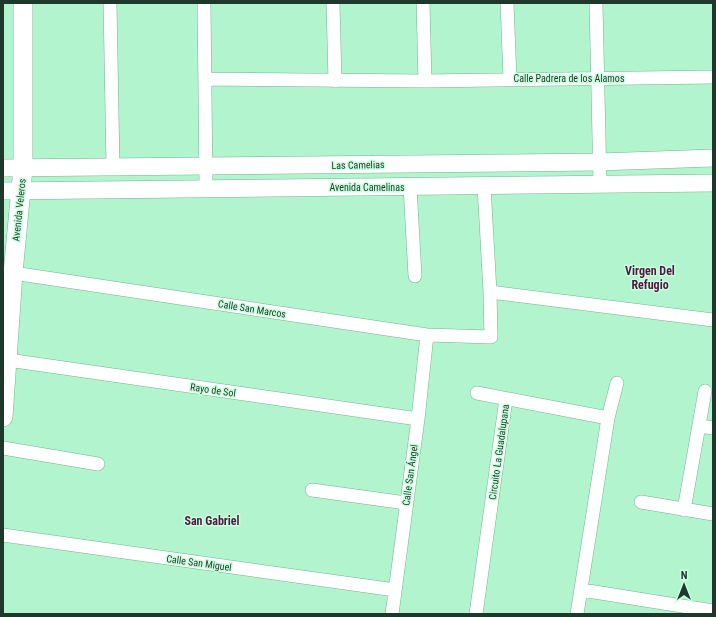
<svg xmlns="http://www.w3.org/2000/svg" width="716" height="617" font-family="'Roboto Condensed',sans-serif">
<rect width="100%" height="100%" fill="#b1f4ce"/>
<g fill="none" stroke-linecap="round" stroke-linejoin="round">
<!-- minor casing -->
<g stroke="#73b591" stroke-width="14">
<path id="minor" d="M110 3 113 167
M204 3 206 187
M333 3 335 81
M423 3 425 81
M507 3 510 79
M596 3 600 184
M205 79 425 81 713 77
M410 186 415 276
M13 273 427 335 491 337 490 292 484 186
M490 292 713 320
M8 360 418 419
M477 393 608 418
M699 426 713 428
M3 448 98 464
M312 490 406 503
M641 502 713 514
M684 510 705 391
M3 535 395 590
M582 590 713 611
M392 614 418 419 427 335
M476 614 506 399
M577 614 608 418 617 383"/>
</g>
<!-- tertiary casing -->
<g stroke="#73b591" stroke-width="18">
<path id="tertiary" d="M3 168 599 162 713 158
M3 191 713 183"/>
</g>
<!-- secondary casing -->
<g stroke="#73b591" stroke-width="20">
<path id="secondary" d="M3 417 13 273 23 168V3"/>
</g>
<!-- minor -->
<use href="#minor" stroke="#fff" stroke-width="13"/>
<!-- tertiary -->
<use href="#tertiary" stroke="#fff" stroke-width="17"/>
<!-- secondary -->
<use href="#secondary" stroke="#fff" stroke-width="19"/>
</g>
<g text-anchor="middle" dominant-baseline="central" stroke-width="3" stroke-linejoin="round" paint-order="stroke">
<!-- street labels -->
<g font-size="10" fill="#1e392b" stroke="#c9fedf">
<text x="569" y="78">Calle Padrera de los Alamos</text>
<text transform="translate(358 165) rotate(-1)">Las Camelias</text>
<text x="367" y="187">Avenida Camelinas</text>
<text transform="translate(19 210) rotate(-84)">Avenida Veleros</text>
<text transform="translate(252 309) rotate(9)">Calle San Marcos</text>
<text transform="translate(213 390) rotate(8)">Rayo de Sol</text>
<text transform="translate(499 452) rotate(-82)">Circuito La Guadalupana</text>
<text transform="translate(410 475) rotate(-82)">Calle San Ángel</text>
<text transform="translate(199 563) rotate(8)">Calle San Miguel</text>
</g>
<!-- quarter labels -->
<g font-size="12" font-weight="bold" fill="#501841" stroke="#c9fedf">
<text x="650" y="271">Virgen Del<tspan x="650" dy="14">Refugio</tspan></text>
<text x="212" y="521">San Gabriel</text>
</g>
</g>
<!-- border -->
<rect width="716" height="617" fill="none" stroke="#1e392b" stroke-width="8"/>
<!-- north arrow -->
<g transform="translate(684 585)" stroke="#c9fedf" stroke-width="3" paint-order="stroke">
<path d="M0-3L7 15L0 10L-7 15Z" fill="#1e392b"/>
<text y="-6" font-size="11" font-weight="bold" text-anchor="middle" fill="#1e392b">N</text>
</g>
</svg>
